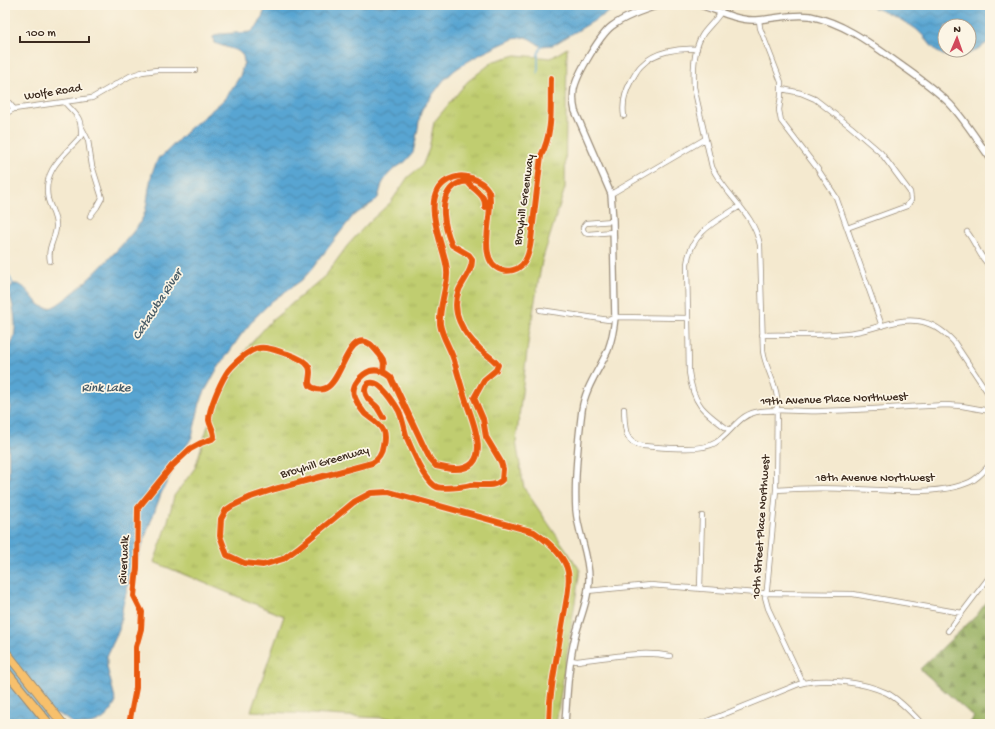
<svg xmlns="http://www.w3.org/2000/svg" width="995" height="729" font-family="'Gochi Hand',sans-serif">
<defs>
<pattern id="forest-firs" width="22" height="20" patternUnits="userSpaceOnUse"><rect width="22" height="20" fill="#98b062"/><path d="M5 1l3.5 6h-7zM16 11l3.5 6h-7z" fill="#7d8f50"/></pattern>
<pattern id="park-tufts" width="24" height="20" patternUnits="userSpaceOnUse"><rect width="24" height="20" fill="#c0cd6f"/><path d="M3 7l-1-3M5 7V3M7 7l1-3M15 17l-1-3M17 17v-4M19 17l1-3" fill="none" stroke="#a6b060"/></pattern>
<pattern id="water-waves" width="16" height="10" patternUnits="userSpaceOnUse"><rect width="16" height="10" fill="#59a5d2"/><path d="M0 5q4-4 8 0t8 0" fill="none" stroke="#4b87aa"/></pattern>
</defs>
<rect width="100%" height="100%" fill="#fcf5e5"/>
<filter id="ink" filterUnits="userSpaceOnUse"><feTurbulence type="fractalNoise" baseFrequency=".025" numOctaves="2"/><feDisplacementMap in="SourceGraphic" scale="8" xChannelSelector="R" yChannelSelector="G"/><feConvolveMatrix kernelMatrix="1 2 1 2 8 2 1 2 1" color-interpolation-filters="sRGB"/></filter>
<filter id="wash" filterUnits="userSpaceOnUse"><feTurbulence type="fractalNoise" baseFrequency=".012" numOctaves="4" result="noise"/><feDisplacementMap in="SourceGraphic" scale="16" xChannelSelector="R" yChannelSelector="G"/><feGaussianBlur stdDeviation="0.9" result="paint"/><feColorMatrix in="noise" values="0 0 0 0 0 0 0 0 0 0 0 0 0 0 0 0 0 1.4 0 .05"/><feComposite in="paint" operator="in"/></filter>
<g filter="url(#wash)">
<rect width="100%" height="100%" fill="#f4e9cf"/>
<!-- forest -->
<path fill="url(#forest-firs)" stroke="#6a6d40" d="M990 597V724H969L974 717 920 669 977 615Z"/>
<!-- park -->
<path fill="url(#park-tufts)" stroke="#7e7c46" d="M567 48 565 188 542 261 529 335 516 442 524 488 580 570 556 724H496L251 711 284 616 154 562 166 529 174 496 195 468 207 429 225 389 248 347 270 322 326 275 347 246 368 223 391 202 408 177 422 166 429 149 434 122 467 82 494 61 516 55 551 58Z"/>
<!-- water -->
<path fill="url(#water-waves)" stroke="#4a6878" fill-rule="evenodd" d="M267 5H621L553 45 541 46 530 39 525 37 513 39 483 53 467 62 455 70 443 81 422 109 420 116 417 134 413 153 405 162 394 169 387 176 382 184 378 198 374 202 353 216 311 270 302 280 272 301 254 319 241 335 216 371 204 393 200 403 192 437 177 461 161 494 130 578 123 605 119 630 107 656V667L116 702C108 719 96 727 76 724 65 722 60 707 46 717 43 719 42 720 41 724H5V501L9 477 8 420 10 408 9 398 8 350C17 338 16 322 13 307 12 301 9 295 9 289L13 284C29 282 33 308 49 308 65 307 132 237 141 221 148 209 147 196 150 183 151 174 155 165 159 157H161L188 130 225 99 240 76 244 62 243 56 238 51 214 43 213 37 219 34 251 32 259 24Z
M866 5H990V41C975 51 955 66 937 51 929 45 924 35 916 29 902 19 883 11 866 5ZM945 26H969V50H945Z"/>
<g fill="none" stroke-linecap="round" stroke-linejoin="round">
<!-- stream -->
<path stroke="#59a5d2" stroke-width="1.5" d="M538 73V54L542 45
M5 267 13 284"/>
</g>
</g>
<g filter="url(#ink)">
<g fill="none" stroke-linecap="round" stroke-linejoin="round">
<!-- minor casing -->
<g stroke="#988a76" stroke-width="6">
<path id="minor" d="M721 12C716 20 709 26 703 34 693 49 693 70 694 87L712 167C726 197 753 211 760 245L763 351C765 367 775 381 777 397L776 490 767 589 765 597 768 608 803 683
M759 20 760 28 781 82V96L779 110 781 121 817 168 836 197 882 326
M782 89 801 93 815 99 851 127 881 153 910 192 911 200 907 206 847 228
M5 98 14 109
M5 114 14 109 92 98 130 76 142 72 157 70H195
M624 116C622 103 625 92 631 81 635 75 637 69 642 65 655 51 679 48 697 49
M82 128 88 140 92 166 102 198 97 207 90 216
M611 194 705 139
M613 221 586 223C582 227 582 229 585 233L588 234 613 232
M967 232C976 243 979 257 990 266
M50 261C47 245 57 237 56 225 56 216 50 207 48 199 42 169 65 155 81 136 82 118 77 115 65 103
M540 310 609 320 615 317 688 318
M762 335C793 334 825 337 855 332 876 329 896 318 918 321 933 323 944 331 954 342L990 396
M624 409C625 425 623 444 643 446 660 447 701 452 715 443 731 434 737 416 756 412 777 408 801 412 823 411 863 410 904 407 945 405L962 406 990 411
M729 430C704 412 693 405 689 372L687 264C691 232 715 222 740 206
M776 490C802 488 827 488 852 489 886 490 939 496 970 482 979 478 984 471 990 464
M700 589 702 516
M587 591 650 585 757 593 853 594 962 613
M948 631 990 576
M571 660 577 661C607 658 640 650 670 656
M700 724 799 684C825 677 863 682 887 693 900 700 912 713 922 724"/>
</g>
<!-- tertiary casing -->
<g stroke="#988a76" stroke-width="8">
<path id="tertiary" d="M700 5C717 10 735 20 753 20 772 20 790 13 810 16 844 23 870 43 898 63 916 76 934 88 950 104 965 120 977 140 990 158
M565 724C567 695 568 666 575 637 580 618 589 598 589 578 589 555 578 533 576 510 574 478 578 442 582 410 585 388 599 370 608 350 612 339 614 328 615 317L613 221 611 194 575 111C573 103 573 96 574 89 577 74 600 35 612 26 626 16 643 10 660 5"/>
</g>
<!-- trunk casing -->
<g stroke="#988a76" stroke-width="10">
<path id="trunk" d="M5 651 63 724
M5 670 49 724"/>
</g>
<!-- minor -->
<use href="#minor" stroke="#fff" stroke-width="4.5"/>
<!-- tertiary -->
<use href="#tertiary" stroke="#fff" stroke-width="5.5"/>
<!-- trunk -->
<use href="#trunk" stroke="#f7c06c" stroke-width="8"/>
<!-- cycleway casing -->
<g stroke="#fcf5e5" stroke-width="8">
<path id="cycleway" d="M383 417C381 414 379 410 377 407 372 402 365 398 365 390 366 378 378 383 383 389 389 395 395 404 399 411 403 420 404 429 407 438 412 450 425 482 437 487 442 489 464 487 470 485 481 484 494 488 502 480L503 469 501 462 486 437 483 419 474 398 484 380 496 370 498 365C493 358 485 354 479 348 463 333 450 312 459 290 463 281 473 270 472 259L469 255 452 245C445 229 437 199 454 186 458 183 463 181 468 182 474 191 486 194 485 207
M129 724 136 688V647L141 629 142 612 134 596 137 568 138 508 172 466 190 449 201 443 212 439 214 437C214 430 210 426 209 420 209 408 220 384 226 374 231 366 249 349 259 348 268 346 279 352 288 354 294 356 306 361 309 367 313 374 304 385 314 388 318 390 322 390 326 388 342 381 348 329 370 344 374 347 377 352 380 355 385 361 384 365 383 372
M549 724 550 702 553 678 567 597C568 589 570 580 568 572 565 555 547 541 534 532L389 492 371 493 354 502 298 548 283 559 263 565 244 563 227 555 220 536 221 519 226 510 232 506 251 497 275 489 372 463C378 460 382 454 383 446 384 441 385 436 383 431 380 423 371 419 365 414 361 409 356 401 354 395 351 385 362 374 370 371 378 369 385 372 391 377L425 449 430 459 436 466C442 467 448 469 454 469 492 470 475 427 468 407 463 393 459 378 455 364 452 350 442 338 440 324 439 312 443 300 445 288 447 281 448 272 446 264 442 241 419 196 448 180 456 176 462 175 471 178 478 180 486 185 489 192 495 213 474 262 502 270 509 272 517 270 522 265 528 259 530 248 531 240L541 156C554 129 550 107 551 78"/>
</g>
<!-- cycleway -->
<use href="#cycleway" stroke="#e8590c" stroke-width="6"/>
</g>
</g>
<g text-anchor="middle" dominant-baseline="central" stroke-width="3.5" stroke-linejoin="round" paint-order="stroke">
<!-- street labels -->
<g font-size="12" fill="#3b2a1e" stroke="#fcf5e5">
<text transform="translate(53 93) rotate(-9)">Wolfe Road</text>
<text transform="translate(525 200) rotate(-82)">Broyhill Greenway</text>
<text transform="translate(834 400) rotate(-2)">19th Avenue Place Northwest</text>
<text transform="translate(325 463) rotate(-16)">Broyhill Greenway</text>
<text x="875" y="479">18th Avenue Northwest</text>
<text transform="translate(762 527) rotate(-86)">10th Street Place Northwest</text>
<text transform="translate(125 560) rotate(-87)">Riverwalk</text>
</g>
<!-- water labels -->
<g font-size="13" font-style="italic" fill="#475b66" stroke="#fcf5e5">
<text transform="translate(158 305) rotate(-57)">Catawba River</text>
<text x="106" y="388">Rink Lake</text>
</g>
</g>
<!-- margin -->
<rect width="995" height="729" fill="none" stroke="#fcf5e5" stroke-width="20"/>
<!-- north arrow -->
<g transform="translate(957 38) rotate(2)"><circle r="19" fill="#fcf5e5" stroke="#afa495"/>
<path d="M0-3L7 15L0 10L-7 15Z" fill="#d1495b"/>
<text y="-6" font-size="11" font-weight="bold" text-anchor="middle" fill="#3b2a1e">N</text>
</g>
<!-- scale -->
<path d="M20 36v6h69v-6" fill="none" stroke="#3b2a1e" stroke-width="2"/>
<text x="26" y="36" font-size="12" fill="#3b2a1e" stroke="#fcf5e5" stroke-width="3" paint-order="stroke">100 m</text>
</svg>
